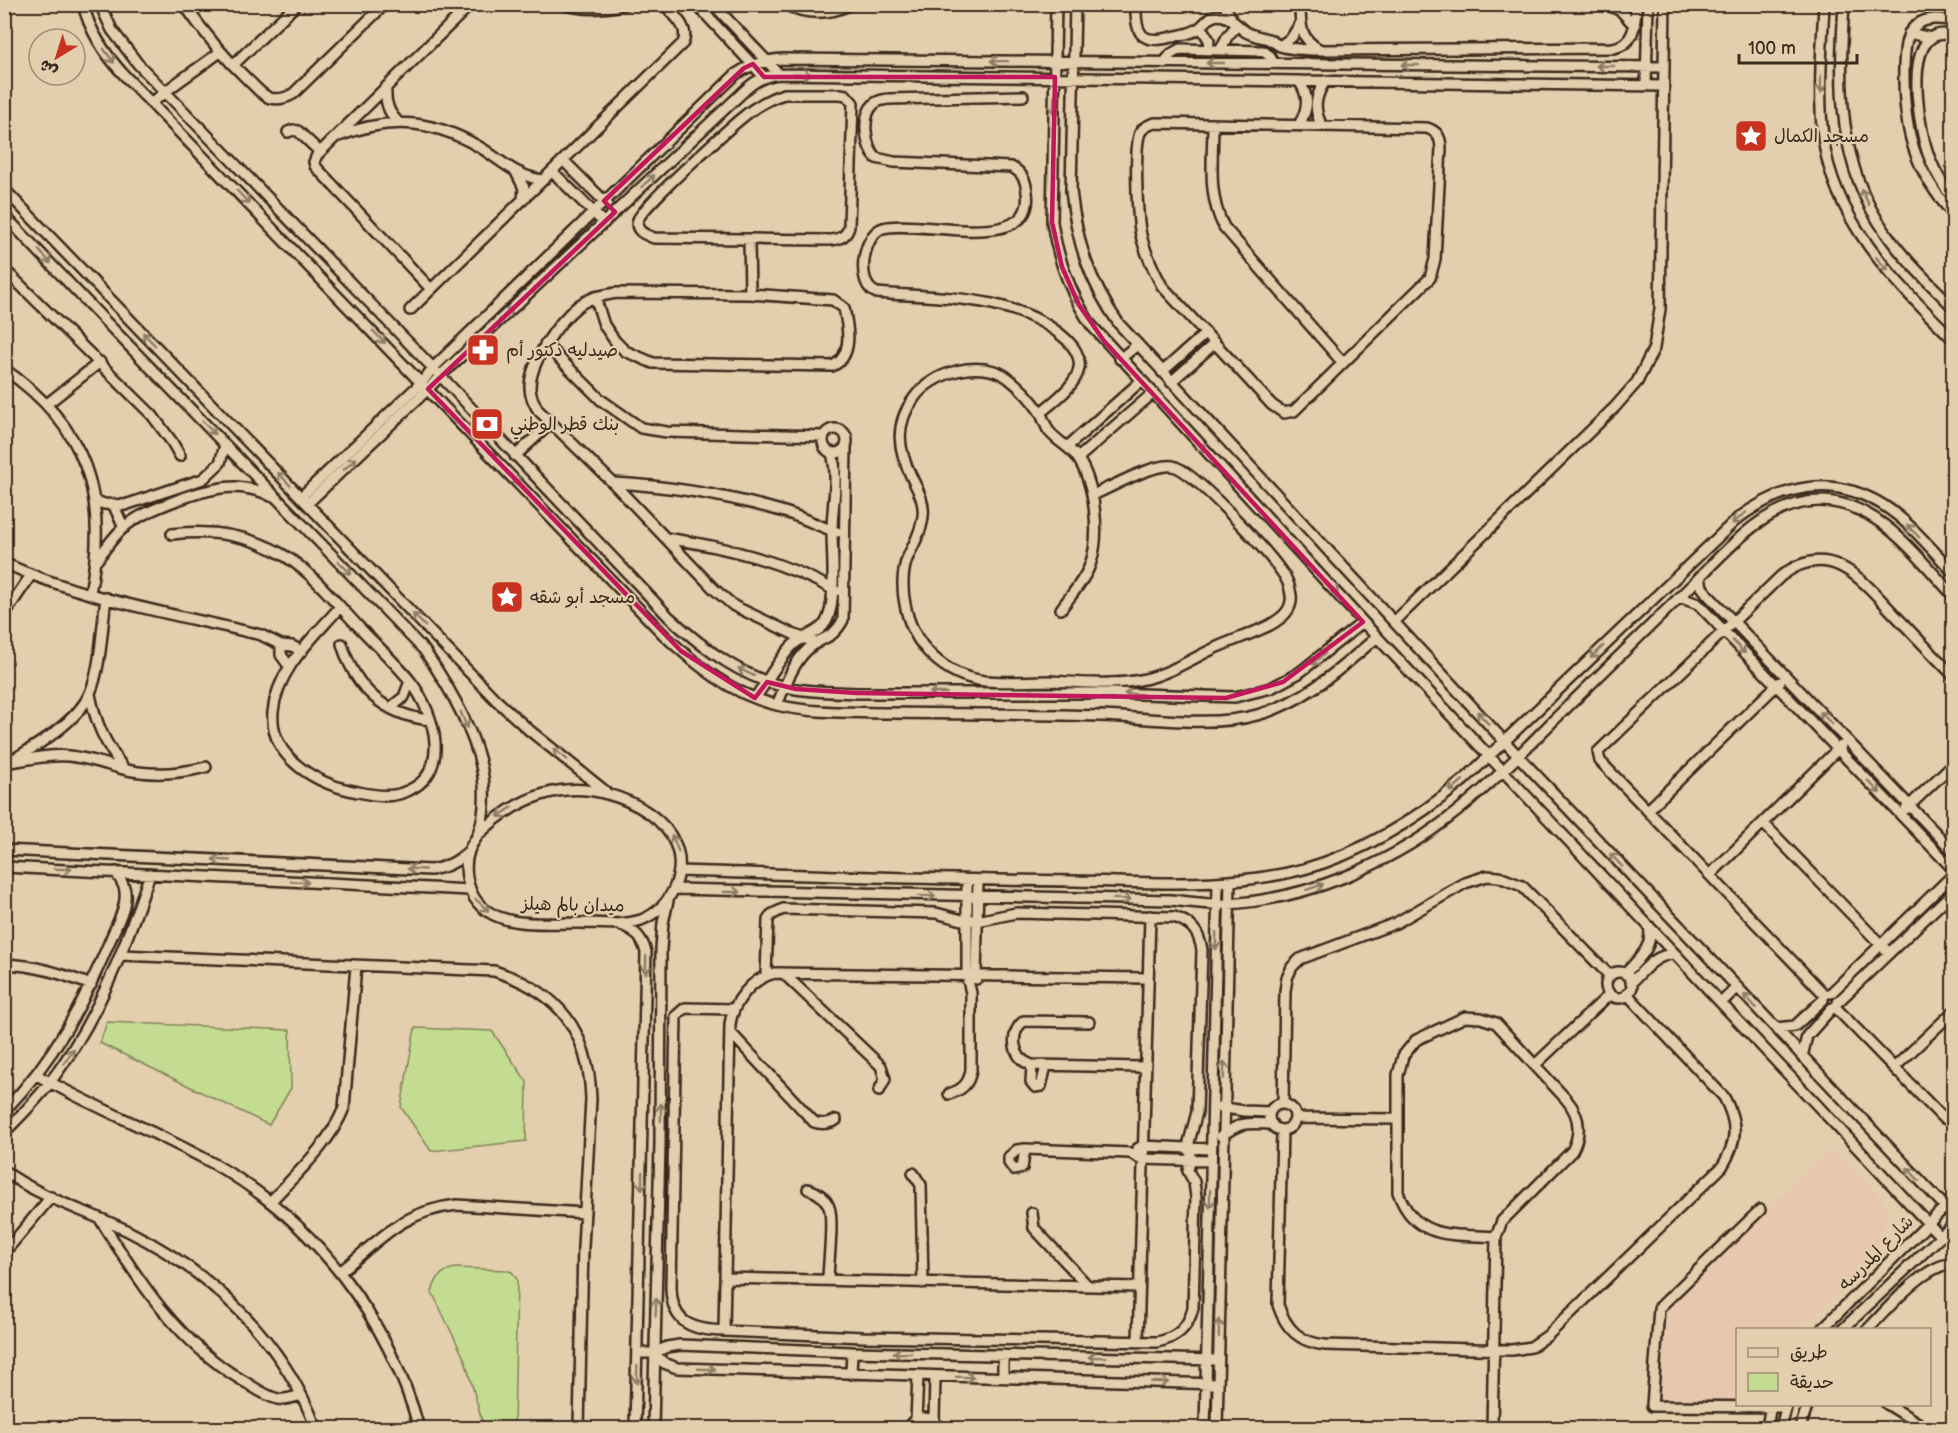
<svg xmlns="http://www.w3.org/2000/svg" width="1958" height="1433" font-family="'Balsamiq Sans','Playpen Sans Arabic',sans-serif">
<rect width="100%" height="100%" fill="#e3cfad"/>
<filter id="ink" filterUnits="userSpaceOnUse"><feTurbulence type="fractalNoise" baseFrequency=".0167" numOctaves="2"/><feDisplacementMap in="SourceGraphic" scale="12" xChannelSelector="R" yChannelSelector="G"/><feConvolveMatrix kernelMatrix="1 2 1 2 8 2 1 2 1" color-interpolation-filters="sRGB"/></filter>
<g filter="url(#ink)">
<!-- built -->
<path fill="#e7c7ae" d="M1831 1148 1887 1204 1881 1253 1800 1329 1738 1330V1404L1658 1402 1661 1311Z"/>
<!-- green -->
<path fill="#c4dc92" stroke="#808358" stroke-width="1.5" d="M107 1022 290 1030 291 1088 269 1125 100 1043Z
M415 1028 492 1031 527 1082 526 1141 431 1151 401 1107Z
M455 1268 505 1270 512 1272 517 1279 514 1428H484L465 1360 432 1292C436 1278 441 1271 455 1268Z"/>
<g fill="none" stroke-linecap="round" stroke-linejoin="round">
<!-- minor casing -->
<g stroke="#3b2a1e" stroke-width="14">
<path id="minor" d="M83 4C90 33 106 56 126 77L663 634C695 664 732 695 777 705 814 714 856 712 894 713 962 714 1031 714 1099 716 1146 717 1211 728 1257 715 1305 702 1341 668 1377 637
M100 4 112 30 138 64 433 368 669 617C705 650 746 681 796 689 815 692 836 692 856 693H1110L1235 697 1271 688 1299 673 1363 622
M184 4C203 32 224 57 248 80 255 86 261 95 270 98 278 100 286 98 293 94L385 4
M562 4C583 10 603 10 625 4
M696 4 764 77
M713 4 779 74
M784 4C806 15 830 15 851 4
M1056 4 1052 222C1058 261 1070 293 1091 325L1363 622 1941 1237
M1075 4 1071 191C1077 243 1089 281 1119 324L1504 741 1954 1216
M1136 4C1135 34 1141 45 1172 37 1180 35 1191 34 1198 29 1207 23 1210 12 1224 16 1233 19 1239 28 1246 32 1253 36 1261 37 1268 39 1273 41 1276 44 1280 46 1293 50 1308 50 1321 50L1613 48C1636 44 1635 23 1636 4
M1224 4 1232 20
M1300 4C1300 25 1300 40 1321 50
M1606 4 1621 11 1635 26
M1824 4C1822 48 1818 93 1823 137 1834 223 1896 282 1954 340
M1844 4C1839 85 1837 165 1886 233 1905 261 1931 284 1954 308
M1954 20C1942 19 1928 17 1918 24 1904 33 1905 52 1904 66 1903 126 1912 169 1954 215
M1201 27 1209 40 1208 50
M1909 33 1931 38
M1954 34C1946 34 1937 33 1931 38 1906 56 1920 135 1930 159 1936 174 1944 187 1954 200
M1280 46 1292 37 1300 24
M1220 50 1227 37 1237 25
M1164 63 1171 54 1180 49 1263 51 1270 56 1273 63
M233 65 297 4
M1299 81C1310 97 1308 109 1299 125
M1646 86 1648 4
M386 88C385 102 388 112 398 122
M784 94H840L846 95 853 103 849 226C847 238 837 240 827 240L654 238C646 235 634 231 638 220 642 206 739 118 755 108 764 102 774 97 784 94Z
M1023 96 888 99C883 100 878 100 874 104 861 116 865 146 876 158L894 162 1011 167C1022 172 1026 180 1027 192 1036 256 918 218 883 228 862 235 855 286 877 293 939 298 1017 294 1067 340 1074 347 1081 357 1079 368 1076 386 1053 402 1040 413
M152 103C171 85 198 69 220 52
M1155 123 1427 128C1437 131 1441 138 1441 148L1435 259 1430 278 1294 411 1284 413 1272 405 1162 286C1153 269 1145 253 1141 235 1137 218 1134 147 1140 133 1143 127 1148 125 1155 123Z
M1213 124C1213 159 1207 195 1224 227L1343 363
M1322 126C1313 109 1315 97 1325 81
M288 132 293 130 298 131 320 152
M339 136C393 115 437 120 486 151 504 164 520 177 543 180
M564 161 607 204
M516 172 524 188 523 200
M553 172 604 223
M4 189 496 700 529 730 605 791
M4 215 107 323 424 650C450 688 481 740 484 786 485 801 484 817 479 831 477 839 471 844 469 851 463 867 467 890 478 903 500 928 543 923 573 923 595 922 620 927 641 920 657 914 669 901 675 886 699 824 617 785 566 790 532 793 504 810 479 834
M749 240 750 294
M4 269 152 415 172 442 180 456
M431 289 315 166 314 162 317 155 471 4
M616 293 750 294 833 300 844 308C848 327 854 357 832 366L653 363 625 351 615 341 604 325 595 297Z
M595 297C589 300 583 302 578 306 558 322 530 362 530 388 530 396 534 403 538 410L613 483 714 589 734 606 795 635 817 643
M410 310 683 43C690 27 674 16 664 4
M545 344 601 400 641 428 667 432 824 436
M1120 359 1137 345
M4 369C87 426 109 496 90 593
M1162 372 1206 333
M1171 382 1215 343
M47 404 100 362
M823 441a12 12 0 1 1 24 0a12 12 0 1 1-24 0Z
M1067 447 1141 381
M515 456 550 424
M1078 458 1152 394
M613 483C671 486 725 495 781 511 800 516 818 526 837 532
M301 497 422 382 433 368 736 74C751 64 765 60 783 59L1663 67
M94 500 104 504 125 505 203 479 220 463 225 445
M307 504 428 389 440 376 742 93C753 82 763 76 779 74L1663 86
M114 506 124 528
M172 534C209 530 245 534 278 552 310 569 333 600 358 626 375 644 395 662 411 682 435 714 454 776 402 793 389 798 372 795 358 792 319 785 269 759 273 712 277 669 313 638 340 607
M666 538C725 547 784 561 836 591
M97 560C105 549 113 537 123 528 145 509 206 487 235 487 248 488 260 490 271 496
M4 563C85 600 175 614 261 635L281 645 292 646 302 651
M1700 577 1702 587 1708 595 1954 852
M1679 597 1698 604 1954 870
M1061 609C1071 595 1084 581 1090 565 1101 535 1095 483 1077 457 1069 446 1056 441 1048 430 1045 424 1043 418 1040 412 1032 400 1020 387 1008 378 981 358 932 372 914 398 894 425 898 450 912 478 918 490 925 503 923 516 922 531 913 545 907 559 902 572 902 591 905 604 912 645 944 676 985 681 1006 683 1029 681 1051 681 1082 683 1118 686 1149 678 1173 672 1193 658 1215 648 1233 640 1252 634 1270 625 1282 618 1293 610 1291 595 1290 587 1286 577 1281 571 1267 551 1193 470 1173 466 1154 463 1111 487 1093 495
M4 615 31 575
M1394 622 1615 407 1637 382 1654 348 1660 309 1665 4
M342 644C355 688 384 715 430 720
M281 645V655L289 666
M90 694C96 725 105 743 124 769
M755 698C766 683 780 658 792 646 802 636 820 633 826 622 837 603 832 554 832 531 832 505 839 479 832 453
M777 705C784 688 793 663 807 650 821 636 832 641 843 620L846 447
M390 708 404 697 410 681
M14 759C38 745 79 720 90 693 101 668 102 626 106 598
M4 763C26 760 47 754 69 756 88 758 105 764 123 769 151 776 178 774 206 767
M1906 809 1954 763
M1648 810 1780 682
M1763 823 1889 953
M4 850 431 870C447 867 457 862 469 851
M4 867 470 890
M680 871C811 875 943 880 1074 881 1151 882 1229 889 1304 869 1365 852 1417 819 1465 779L1737 519C1782 485 1832 474 1883 505 1910 522 1932 550 1954 573
M1710 875 1841 746
M674 889 1171 900C1190 902 1210 905 1228 904 1306 899 1385 866 1446 820 1486 790 1521 753 1556 718 1601 674 1646 630 1691 586 1726 551 1766 501 1820 501 1878 501 1917 557 1954 596
M620 925C634 929 642 937 646 952L635 1428
M121 955 494 971C559 991 589 1031 591 1099L583 1247 579 1428
M4 964C35 965 63 974 91 985
M1606 985a13 13 0 1 1 26 0a13 13 0 1 1-26 0Z
M783 973 881 1066 885 1079 879 1091
M1625 974C1638 959 1654 948 1649 926
M976 979 978 880
M1631 983C1644 970 1655 954 1675 954
M1831 993 1954 874
M1825 995 1600 761 1598 752 1781 576C1831 538 1863 581 1896 616 1915 636 1934 656 1954 676
M1838 1002 1954 891
M1721 1003 1737 987
M1835 1007 1942 1117 1948 1120 1954 1119
M734 1009 685 1008 676 1016 671 1288C672 1324 693 1330 724 1331L863 1337 1157 1342C1177 1338 1188 1328 1193 1308L1196 1197 1194 1182 1188 1171 1191 1156 1189 1142 1197 1112 1202 950C1199 932 1192 923 1174 917L1016 913 982 920H962L936 913 783 909 771 915 768 920 766 975
M1089 1022 1024 1021C1008 1033 1013 1060 1032 1065L1144 1067
M1776 1028 1795 1026 1823 1000
M730 1032 814 1122C822 1125 828 1124 836 1120
M1802 1057 1807 1036 1832 1008
M1536 1064 1610 994
M1032 1065 1031 1082 1035 1087 1041 1086 1046 1066
M1894 1068 1954 1011
M37 1075C94 1108 158 1132 216 1165 314 1221 389 1319 419 1428
M949 1094C962 1090 969 1084 971 1070V993L967 976V880
M1283 1104 1285 991 1287 978 1292 967 1300 959 1396 923 1465 883 1487 876 1499 877 1522 886 1610 976
M1269 1117a13 13 0 1 1 26 0a13 13 0 1 1-26 0Z
M1219 1107 1244 1111 1270 1112
M4 1111C54 1060 85 1001 112 936 117 924 127 906 125 892 125 885 119 878 116 872
M1295 1118 1397 1119
M1282 1130 1278 1305C1286 1329 1299 1342 1325 1345L1512 1350 1531 1347 1547 1336 1722 1167C1738 1141 1738 1124 1724 1097L1627 994
M4 1133C20 1116 37 1100 51 1081 98 1019 125 947 150 874
M1221 1136C1243 1121 1246 1123 1272 1124
M1025 1149 1017 1150 1009 1157V1163L1014 1170 1022 1168 1025 1149 1130 1153 1142 1159 1211 1161
M1137 1149 1142 1146 1211 1149
M4 1171C41 1198 87 1211 128 1231 211 1272 283 1340 316 1428
M913 1173 921 1185 923 1283
M808 1189C818 1192 825 1197 829 1207 834 1221 828 1264 828 1280
M271 1201C298 1172 329 1145 344 1108L356 966
M1760 1210 1659 1308 1652 1406 1786 1407
M1032 1213 1034 1228 1088 1286
M100 1219C139 1282 179 1344 245 1382 255 1388 267 1397 278 1399 286 1400 294 1397 301 1395
M4 1253 51 1197
M340 1272C381 1239 402 1211 457 1205L585 1213
M725 1278 1139 1287
M1821 1330 1954 1198
M1842 1330 1954 1224
M1867 1330C1889 1308 1923 1265 1954 1263
M724 1331 730 1024C733 1002 752 978 775 973L1147 978
M1138 1342 1150 916
M637 1353H654L667 1347 680 1345 852 1352 1218 1360
M654 1353 664 1363 677 1368 1218 1384
M851 1374 852 1352
M1003 1378V1355
M1887 1404 1926 1428
M916 1420 918 1376
M934 1421 935 1377
M653 1428 660 1144 661 949 663 923 668 901
M908 1428C916 1414 932 1415 940 1428
M1205 1428 1218 883
M1217 1428 1230 881
M1492 1428 1496 1237 1502 1221 1572 1151C1582 1132 1580 1115 1566 1099L1496 1023 1481 1018 1465 1017 1416 1040 1403 1056 1398 1075V1192C1415 1241 1453 1234 1496 1237
M1767 1428 1771 1404
M1781 1428 1787 1404
M1800 1428 1808 1404"/>
</g>
<!-- minor -->
<use href="#minor" stroke="#e3cfad" stroke-width="9"/>
</g>
<!-- one-way arrows -->
<defs><path id="oneway-shaft" d="M-6 0H5M1.5-3L5.5 0L1.5 3" fill="none" stroke-width="1.6" stroke-linecap="round" stroke-linejoin="round" transform="scale(1.5)"/></defs>
<g stroke="#8f7c66">
<use href="#oneway-shaft" transform="translate(109 56) rotate(54)"/>
<use href="#oneway-shaft" transform="translate(999 61) rotate(-179)"/>
<use href="#oneway-shaft" transform="translate(1215 63) rotate(-180)"/>
<use href="#oneway-shaft" transform="translate(1410 65) rotate(-180)"/>
<use href="#oneway-shaft" transform="translate(1605 66) rotate(-180)"/>
<use href="#oneway-shaft" transform="translate(802 74) rotate(1)"/>
<use href="#oneway-shaft" transform="translate(1821 84) rotate(89)"/>
<use href="#oneway-shaft" transform="translate(1054 105) rotate(92)"/>
<use href="#oneway-shaft" transform="translate(648 181) rotate(-43)"/>
<use href="#oneway-shaft" transform="translate(243 197) rotate(46)"/>
<use href="#oneway-shaft" transform="translate(1865 197) rotate(-116)"/>
<use href="#oneway-shaft" transform="translate(45 257) rotate(47)"/>
<use href="#oneway-shaft" transform="translate(1882 264) rotate(49)"/>
<use href="#oneway-shaft" transform="translate(1074 296) rotate(64)"/>
<use href="#oneway-shaft" transform="translate(506 314) rotate(-43)"/>
<use href="#oneway-shaft" transform="translate(379 337) rotate(46)"/>
<use href="#oneway-shaft" transform="translate(149 339) rotate(-134)"/>
<use href="#oneway-shaft" transform="translate(209 428) rotate(46)"/>
<use href="#oneway-shaft" transform="translate(1199 445) rotate(47)"/>
<use href="#oneway-shaft" transform="translate(350 464) rotate(-43)"/>
<use href="#oneway-shaft" transform="translate(514 478) rotate(46)"/>
<use href="#oneway-shaft" transform="translate(284 479) rotate(-134)"/>
<use href="#oneway-shaft" transform="translate(1739 518) rotate(141)"/>
<use href="#oneway-shaft" transform="translate(1913 531) rotate(-134)"/>
<use href="#oneway-shaft" transform="translate(345 568) rotate(45)"/>
<use href="#oneway-shaft" transform="translate(1332 588) rotate(47)"/>
<use href="#oneway-shaft" transform="translate(419 620) rotate(-134)"/>
<use href="#oneway-shaft" transform="translate(1739 647) rotate(46)"/>
<use href="#oneway-shaft" transform="translate(1597 652) rotate(136)"/>
<use href="#oneway-shaft" transform="translate(1318 659) rotate(142)"/>
<use href="#oneway-shaft" transform="translate(746 672) rotate(-154)"/>
<use href="#oneway-shaft" transform="translate(938 693) rotate(-180)"/>
<use href="#oneway-shaft" transform="translate(1133 694) rotate(-178)"/>
<use href="#oneway-shaft" transform="translate(1483 718) rotate(-133)"/>
<use href="#oneway-shaft" transform="translate(1826 718) rotate(-134)"/>
<use href="#oneway-shaft" transform="translate(464 720) rotate(68)"/>
<use href="#oneway-shaft" transform="translate(560 754) rotate(-142)"/>
<use href="#oneway-shaft" transform="translate(1456 786) rotate(140)"/>
<use href="#oneway-shaft" transform="translate(1874 787) rotate(46)"/>
<use href="#oneway-shaft" transform="translate(505 812) rotate(147)"/>
<use href="#oneway-shaft" transform="translate(675 843) rotate(-112)"/>
<use href="#oneway-shaft" transform="translate(221 860) rotate(-177)"/>
<use href="#oneway-shaft" transform="translate(1616 860) rotate(-133)"/>
<use href="#oneway-shaft" transform="translate(63 869) rotate(2)"/>
<use href="#oneway-shaft" transform="translate(416 869) rotate(-177)"/>
<use href="#oneway-shaft" transform="translate(300 882) rotate(3)"/>
<use href="#oneway-shaft" transform="translate(1315 887) rotate(-18)"/>
<use href="#oneway-shaft" transform="translate(732 892) rotate(2)"/>
<use href="#oneway-shaft" transform="translate(927 896) rotate(1)"/>
<use href="#oneway-shaft" transform="translate(1122 899) rotate(1)"/>
<use href="#oneway-shaft" transform="translate(482 905) rotate(42)"/>
<use href="#oneway-shaft" transform="translate(1216 941) rotate(91)"/>
<use href="#oneway-shaft" transform="translate(646 965) rotate(91)"/>
<use href="#oneway-shaft" transform="translate(1750 1001) rotate(-133)"/>
<use href="#oneway-shaft" transform="translate(69 1056) rotate(-56)"/>
<use href="#oneway-shaft" transform="translate(1224 1070) rotate(-88)"/>
<use href="#oneway-shaft" transform="translate(661 1112) rotate(-89)"/>
<use href="#oneway-shaft" transform="translate(1913 1174) rotate(-133)"/>
<use href="#oneway-shaft" transform="translate(642 1181) rotate(91)"/>
<use href="#oneway-shaft" transform="translate(1210 1199) rotate(91)"/>
<use href="#oneway-shaft" transform="translate(656 1307) rotate(-88)"/>
<use href="#oneway-shaft" transform="translate(1219 1328) rotate(-89)"/>
<use href="#oneway-shaft" transform="translate(902 1353) rotate(-179)"/>
<use href="#oneway-shaft" transform="translate(1097 1357) rotate(-179)"/>
<use href="#oneway-shaft" transform="translate(707 1369) rotate(2)"/>
<use href="#oneway-shaft" transform="translate(637 1375) rotate(92)"/>
<use href="#oneway-shaft" transform="translate(965 1377) rotate(1)"/>
<use href="#oneway-shaft" transform="translate(1160 1382) rotate(1)"/>
</g>
</g>
<!-- marked area -->
<path fill="none" stroke="#c2185b" stroke-width="4.5" stroke-linejoin="round" d="M753 64 764 77H1055L1052 222 1062 267 1079 305 1104 341 1363 622 1283 682 1226 698 856 693 796 689 767 682 755 698 681 651 428 389 615 212 604 201 744 68Z"/>
<!-- icons -->
<defs>
<g id="sight-square" transform="scale(1.725)"><rect x="-9" y="-9" width="18" height="18" rx="4" fill="#c8321e" stroke="#e3cfad"/><path d="M0-6L1.8-2.2L6-1.7L2.9 1.2L3.7 5.4L0 3.3L-3.7 5.4L-2.9 1.2L-6-1.7L-1.8-2.2Z" fill="#fff"/></g>
<g id="pharmacy-square" transform="scale(1.725)"><rect x="-9" y="-9" width="18" height="18" rx="4" fill="#c8321e" stroke="#e3cfad"/><path d="M-2-6h4v4h4v4h-4v4h-4v-4h-4v-4h4Z" fill="#fff"/></g>
<g id="bank-square" transform="scale(1.725)"><rect x="-9" y="-9" width="18" height="18" rx="4" fill="#c8321e" stroke="#e3cfad"/><path d="M-6-4H6V4H-6ZM0-2.3a2.3 2.3 0 1 0 0 4.6a2.3 2.3 0 1 0 0-4.6Z" fill="#fff"/></g>
</defs>
<g fill-rule="evenodd">
<use href="#sight-square" x="1751" y="136"/>
<use href="#pharmacy-square" x="483" y="350"/>
<use href="#bank-square" x="487" y="424"/>
<use href="#sight-square" x="507" y="597"/>
</g>
<g text-anchor="middle" dominant-baseline="central" stroke-width="4.5" stroke-linejoin="round" paint-order="stroke">
<!-- poi labels -->
<g font-size="18" fill="#3b2a1e" stroke="#e3cfad" text-anchor="start">
<text x="1774" y="136">مسجد الكمال</text>
<text x="506" y="350">صيدليه دكتور أم</text>
<text x="510" y="424">بنك قطر الوطني</text>
<text x="530" y="597">مسجد أبو شقه</text>
</g>
<!-- street labels -->
<g font-size="18" fill="#3b2a1e" stroke="#e3cfad">
<text transform="translate(573 905) rotate(1)">ميدان بالم هيلز</text>
<text transform="translate(1876 1253) rotate(-45)">شارع المدرسه</text>
</g>
</g>
<!-- margin -->
<rect width="1958" height="1433" fill="none" stroke="#e3cfad" stroke-width="24"/>
<rect x="12" y="12" width="1934" height="1409" fill="none" stroke="#3b2a1e" stroke-width="2" filter="url(#ink)"/>
<!-- legend -->
<rect x="1736" y="1328" width="195" height="78" fill="#e3cfad" stroke="#a08d74" stroke-width="1.5"/>
<rect x="1748" y="1348" width="30" height="9" fill="#e3cfad" stroke="#a08d74" stroke-width="1.5"/>
<text x="1790" y="1358" font-size="18" fill="#3b2a1e">طريق</text>
<rect x="1748" y="1373" width="30" height="18" fill="#c4dc92" stroke="#a08d74" stroke-width="1.5"/>
<text x="1790" y="1388" font-size="18" fill="#3b2a1e">حديقة</text>
<!-- north arrow -->
<g transform="translate(57 57) rotate(218)"><circle r="28" fill="#e3cfad" stroke="#a08d74" stroke-width="1.5"/>
<path d="M0-4.5L10 22L0 15L-10 22Z" fill="#c8321e"/>
<text y="-9" font-size="16" font-weight="bold" text-anchor="middle" fill="#3b2a1e">ش</text>
</g>
<!-- scale -->
<path d="M1739 54v9h118v-9" fill="none" stroke="#3b2a1e" stroke-width="3"/>
<text x="1748" y="54" font-size="18" fill="#3b2a1e" stroke="#e3cfad" stroke-width="4.5" paint-order="stroke">100 m</text>
</svg>
